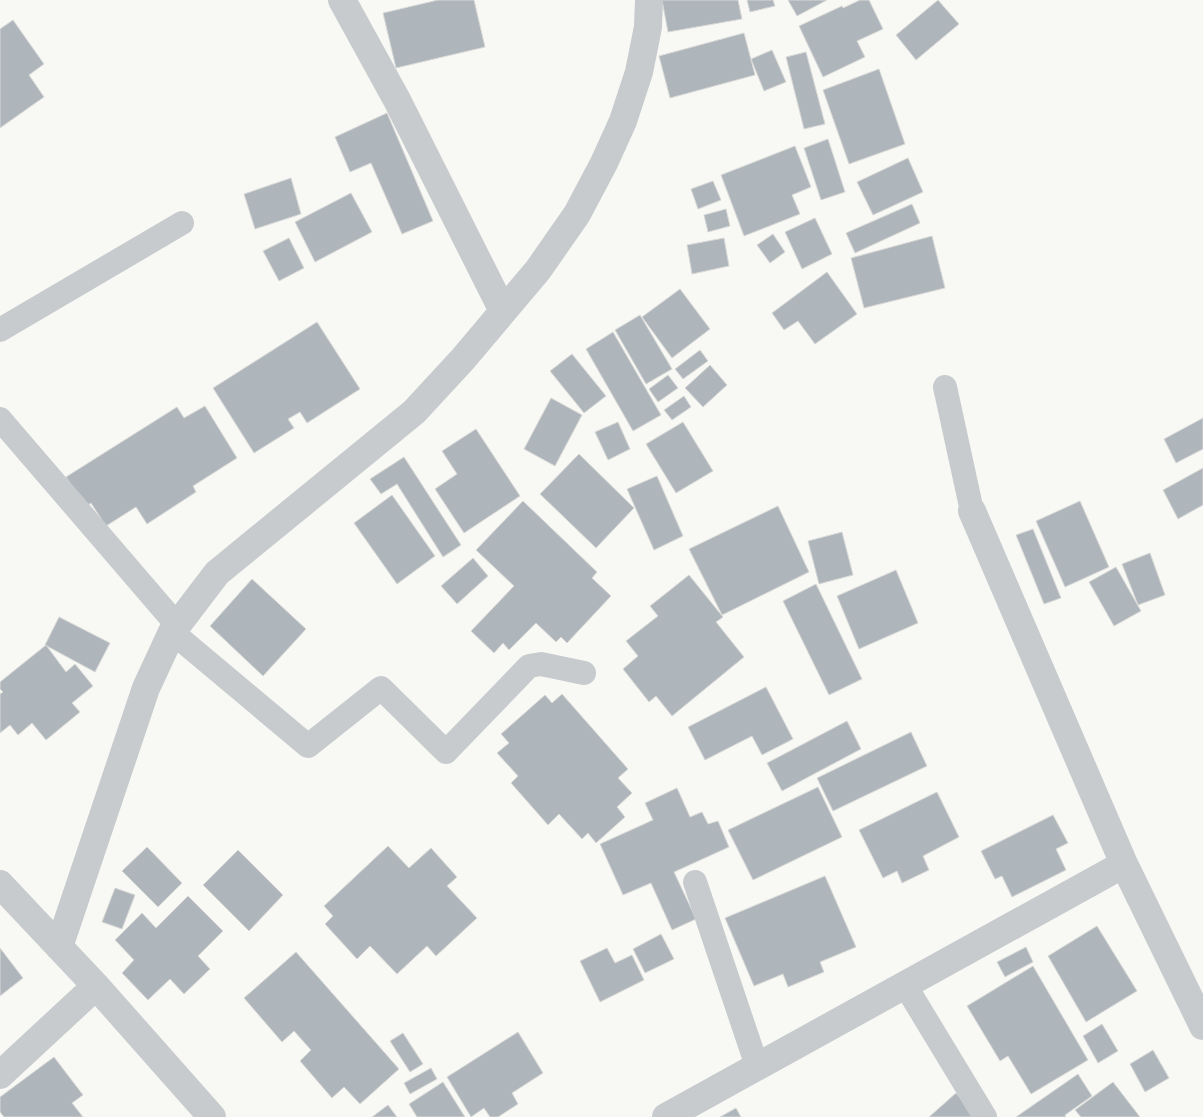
<svg xmlns="http://www.w3.org/2000/svg" width="1203" height="1117" font-family="'Exo 2',sans-serif">
<rect width="100%" height="100%" fill="#f8f8f4"/>
<!-- building -->
<path fill="#aeb6bc" stroke="#d9d9d7" d="M438 0H474L485 47 396 68 383 13Z
M662 0H738L742 19 668 32Z
M747 0H773L775 6 750 12Z
M788 0H827L797 16Z
M860 0H869L883 29 857 41 865 57 823 77 799 26 842 6 843 8Z
M938 0 959 24 916 60 896 35Z
M13 20 44 64 29 75 44 97 0 128V29Z
M744 33 755 75 670 98 659 56Z
M772 50 786 82 764 91 751 59Z
M806 52 825 124 804 129 786 57Z
M879 69 905 144 849 164 823 90Z
M387 113 433 221 402 234 371 163 350 172 335 137Z
M828 139 845 192 821 200 804 148Z
M795 146 811 187 792 195 800 214 744 236 721 175Z
M908 158 923 192 873 215 857 182Z
M291 178 301 214 255 229 244 194Z
M713 181 721 200 698 209 691 189Z
M351 193 372 232 315 262 295 222Z
M912 204 920 223 855 253 846 233Z
M726 209 730 226 708 232 704 215Z
M815 218 832 254 802 269 785 232Z
M773 234 785 252 770 263 757 245Z
M932 236 945 288 864 308 851 258Z
M289 238 304 268 279 281 263 251Z
M724 238 729 266 692 274 687 245Z
M827 272 857 314 815 344 798 321 784 330 772 313Z
M680 289 710 329 672 358 642 317Z
M640 315 672 369 646 384 615 330Z
M317 322 360 389 307 423 300 412 288 419 294 428 254 453 213 388Z
M613 332 661 415 633 431 586 349Z
M700 350 708 361 683 379 675 369Z
M572 354 606 396 584 413 550 371Z
M710 365 727 385 703 407 685 388Z
M668 375 678 388 658 402 649 389Z
M684 396 691 407 672 420 664 410Z
M551 398 582 415 555 466 524 449Z
M205 406 237 458 193 486 196 492 147 524 136 507 106 526 91 503 85 507 66 477 177 407 184 418Z
M1203 418V449L1176 463 1164 439Z
M618 422 630 449 608 460 595 432Z
M683 422 713 471 676 493 646 444Z
M476 429 520 496 464 533 435 489 457 474 442 451Z
M579 454 634 508 596 548 540 494Z
M404 457 461 545 443 557 397 484 381 494 370 479Z
M1203 468V505L1178 519 1163 490Z
M657 476 683 536 654 550 627 489Z
M392 495 435 556 397 584 354 523Z
M523 501 597 572 592 578 611 596 567 643 561 637 556 642 536 623 509 650 503 643 494 653 471 631 514 586 476 550Z
M1080 501 1109 567 1065 587 1036 521Z
M778 506 809 572 722 615 689 549Z
M1033 529 1061 598 1044 604 1016 535Z
M842 532 853 575 819 584 808 541Z
M1150 553 1165 595 1138 605 1122 564Z
M473 558 488 576 457 604 441 586Z
M1116 567 1141 611 1114 626 1089 582Z
M896 570 918 623 859 649 837 596Z
M689 575 723 617 716 622 744 657 672 716 656 696 649 702 623 669 638 656 626 641 658 616 650 606Z
M252 579 306 629 263 676 210 626Z
M816 584 862 679 829 695 783 601Z
M59 617 110 643 95 672 45 645Z
M46 645 66 672 75 664 93 686 72 703 80 712 46 740 32 723 18 735 10 725 0 733V694L3 692 0 689V682Z
M766 687 793 739 762 755 752 736 705 760 688 727Z
M562 694 628 769 618 778 632 793 617 807 625 817 596 843 588 833 582 839 559 814 548 825 511 783 518 776 497 753 509 743 501 734 545 695 552 703Z
M847 721 861 749 782 791 767 763Z
M911 732 927 766 833 811 817 778Z
M818 787 842 837 753 880 728 830Z
M677 788 690 817 702 812 708 824 718 821 729 847 674 872 696 919 672 930 651 883 623 895 600 844 653 820 645 803Z
M937 792 959 837 923 856 929 870 902 883 897 871 883 878 859 830Z
M1053 815 1068 843 1056 849 1066 870 1012 897 1002 876 995 879 981 851Z
M388 846 409 868 431 848 457 877 447 886 477 918 436 956 427 946 397 974 370 946 357 959 325 924 333 916 324 906Z
M147 847 182 883 158 907 122 871Z
M238 850 283 895 249 931 203 885Z
M825 876 856 947 820 962 824 972 788 987 783 974 754 986 725 918Z
M115 888 135 895 122 929 102 922Z
M188 896 223 931 198 956 210 969 184 994 170 979 148 1000 122 973 134 960 115 940 142 913 156 928Z
M1097 926 1137 991 1086 1022 1048 956Z
M661 934 674 959 645 973 633 949Z
M1026 947 1033 962 1005 977 997 962Z
M0 948 23 978 0 996Z
M607 948 615 963 632 955 644 980 600 1002 580 961Z
M296 952 399 1069 360 1104 344 1087 332 1098 300 1061 311 1050 294 1031 282 1042 244 998Z
M1033 966 1088 1060 1031 1094 1008 1056 1000 1061 967 1006Z
M1102 1024 1118 1051 1098 1063 1083 1036Z
M518 1032 543 1073 512 1093 518 1104 498 1117H490L484 1108 471 1117 447 1077Z
M403 1033 423 1064 410 1072 390 1041Z
M1153 1050 1169 1078 1145 1092 1130 1064Z
M54 1057 83 1095 72 1103 83 1117H4L0 1112V1097Z
M431 1068 437 1079 410 1094 404 1083Z
M1078 1074 1092 1096 1065 1115 1066 1117H1016Z
M443 1082 465 1117H417L409 1104Z
M1113 1082 1140 1117H1081L1075 1110Z
M956 1093 977 1117H929Z
M388 1105 397 1117H372Z
M736 1108 741 1117H720Z"/>
<g fill="none" stroke-linecap="round" stroke-linejoin="round">
<!-- lane -->
<path stroke="#c7cbce" stroke-width="24" d="M0 330 182 223
M945 387 972 511
M0 419 177 625
M172 632 308 746 381 688 446 752 529 666 541 664 584 673
M695 882 757 1066
M905 985 985 1117"/>
<!-- street -->
<path stroke="#c7cbce" stroke-width="28" d="M342 0 397 100 503 311
M1124 864 1203 1026
M0 884 96 986 212 1117
M59 947 146 688 172 632 217 573 414 412 463 359 538 270 577 214 604 163 623 121 639 72 648 27 649 0
M0 1075 96 986
M666 1117 1124 864 972 511"/>
</g>
</svg>
